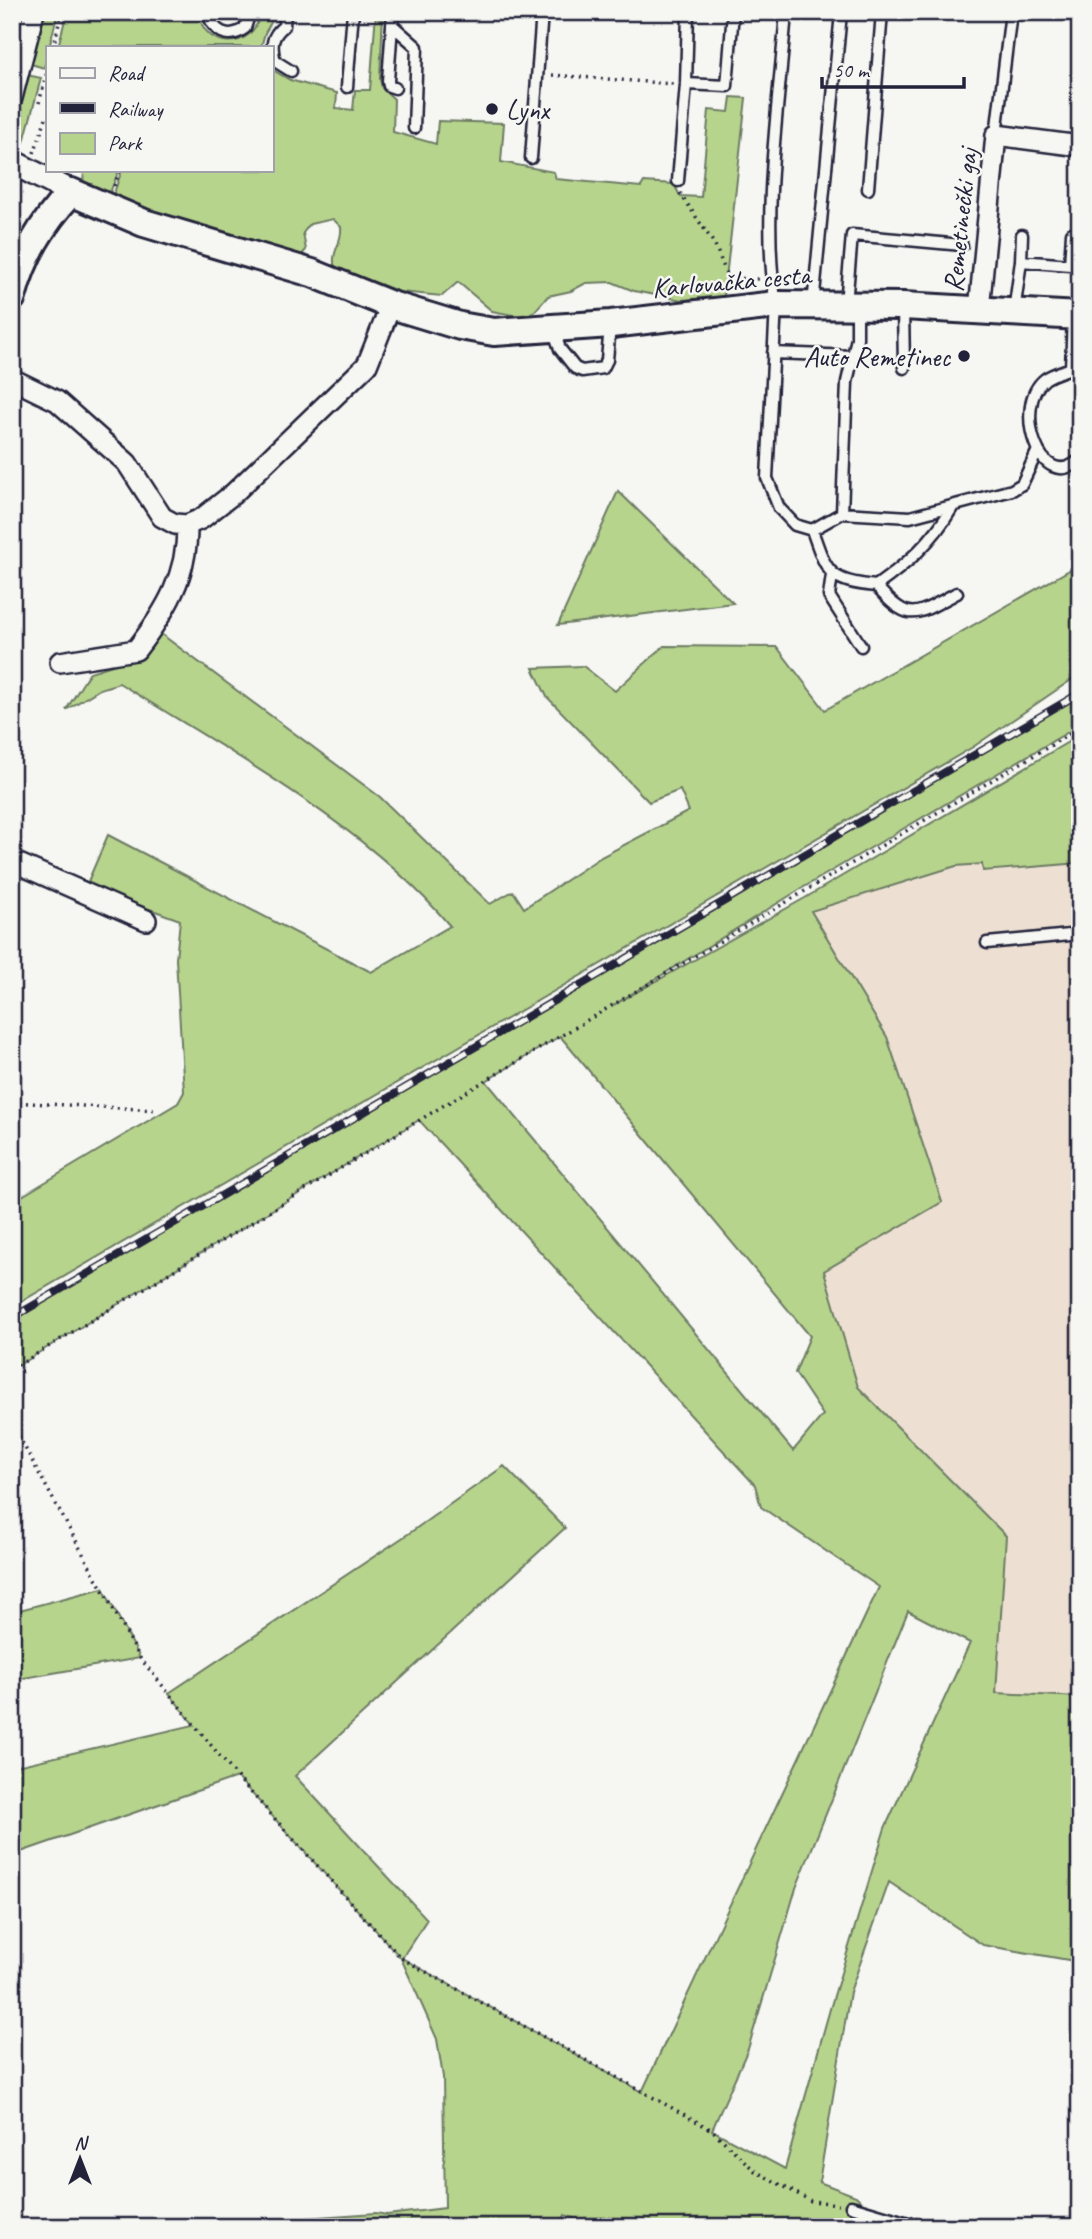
<svg xmlns="http://www.w3.org/2000/svg" width="1092" height="2239" font-family="Caveat,sans-serif">
<rect width="100%" height="100%" fill="#f6f6f2"/>
<filter id="ink" filterUnits="userSpaceOnUse"><feTurbulence type="fractalNoise" baseFrequency=".0143" numOctaves="2"/><feDisplacementMap in="SourceGraphic" scale="14" xChannelSelector="R" yChannelSelector="G"/><feConvolveMatrix kernelMatrix="1 2 1 2 8 2 1 2 1" color-interpolation-filters="sRGB"/></filter>
<g filter="url(#ink)">
<!-- built -->
<path fill="#ede0d2" d="M1080 863V1697L996 1693 1006 1536 858 1387 824 1271 811 911 956 866 982 864 983 871Z"/>
<!-- green -->
<path fill="#b7d48d" stroke="#6c7b64" stroke-width="2" fill-rule="evenodd" d="M44 12H58L44 68 31 64Z
M67 12H199C202 52 256 51 260 12H277L265 33 261 47H58Z
M376 12H383L380 79 382 88 394 99 393 132 436 144 438 121 504 123 501 162 554 172 556 179 641 187 644 182 674 184 680 196 701 197 709 110 729 112 731 97 746 98 724 296 682 300 634 291 612 282 586 283 571 291 548 296 535 311 523 317 492 311 458 282 442 296 400 292 335 267C330 254 343 242 341 227L333 219 310 224 303 233 306 250 299 258 152 212 113 196 122 170H271V69L290 80 337 93 336 108 353 110 355 90H370Z
M27 75 41 78 24 142 13 135Z
M84 170H119L109 195 83 184Z
M618 491 733 603 558 625Z
M1080 564V674L973 747 12 1307V1202L178 1103 184 1092 176 959 180 920 86 886 108 835 371 972 450 926C368 827 229 752 119 683L100 689 66 710 90 672 142 656 157 631 380 797 490 904 513 891 524 908 601 857 689 811 680 790 649 802 547 697 533 668 583 666 615 691 664 646 777 647 825 710Z
M1080 694V725L799 890 612 1006 805 898 1080 735V863L983 871 982 864 956 866 811 911 887 1037 942 1202 824 1271 858 1387 1006 1536 996 1693 1080 1697V1962L983 1945 889 1882 850 1992 819 2182 856 2196 887 2227H597L565 2215 560 2227H175L376 2213 387 2215 445 2208 443 2077 437 2039 401 1958 237 1777 12 1855V1767L194 1725 169 1693 411 1532 504 1466 565 1528 295 1776 427 1919 402 1958 642 2092 879 1587 761 1507 755 1485 419 1120 12 1369V1318ZM560 1036 810 1336 795 1373 823 1415 793 1451 486 1081ZM908 1611 970 1643 885 1828 830 2009 785 2169 712 2130 748 2049 796 1888Z
M103 1588 140 1658 12 1680V1612Z"/>
<g fill="none" stroke-linecap="round" stroke-linejoin="round">
<!-- service casing -->
<g stroke="#22223b" stroke-width="15">
<path id="service" d="M208 12C212 31 228 41 245 28L250 12
M285 12 284 26C271 36 271 46 275 61L291 71
M393 12 392 25 417 47 414 128
M786 12C779 104 761 214 776 305L767 478 779 508 795 525 812 530 842 513 847 382 857 338V305
M392 25 388 81 389 86 395 88
M686 84 727 86 733 12
M347 87 353 12
M996 135 1011 12
M531 158 542 12
M678 181 686 84 688 12
M868 189 882 12
M1021 261 1022 235
M846 304 852 235 962 245
M813 305 841 13
M903 306 904 368
M1014 312 1021 261 1070 265 1072 233
M553 329 560 349 575 368 582 371 603 368 607 360 610 326
M773 353 853 356
M1071 368C1063 371 1052 374 1045 379 1011 406 1041 497 1080 459
M1071 368 1073 316
M1071 368 1080 374
M842 513 910 517 1012 490 1022 484 1037 452
M812 530C827 573 828 581 876 586 910 625 915 615 957 593
M832 575 829 596 861 646
M876 586C907 564 932 542 952 508
M987 943 1080 934
M851 2206 922 2227"/>
</g>
<!-- minor casing -->
<g stroke="#22223b" stroke-width="24">
<path id="minor" d="M12 98 34 12
M979 310 996 135 1080 146
M12 379 57 401 127 463 162 517 175 524 187 525
M60 662 136 650C166 611 188 575 187 525L201 519 233 494 367 365 391 305
M12 861 146 920"/>
</g>
<!-- tertiary casing -->
<g stroke="#22223b" stroke-width="28">
<path id="tertiary" d="M12 162 71 192"/>
</g>
<!-- secondary casing -->
<g stroke="#22223b" stroke-width="32">
<path id="secondary" d="M12 297C23 255 42 224 71 192L144 223 312 273 391 305 460 326 494 332 611 324 776 305 903 306 1080 316"/>
</g>
<!-- path -->
<path stroke="#22223b" stroke-width="3.5" stroke-dasharray="2 5" stroke-linecap="butt" d="M53 47 62 12
M552 75 674 84
M39 103 47 72
M34 153 47 115
M114 186 120 170
M680 193 715 245 728 278 761 279
M787 280H803
M12 1102 156 1110
M12 1369 446 1104 1080 728
M12 1424 140 1658 237 1777 401 1958 712 2130 755 2171 811 2201 838 2204"/>
<!-- service -->
<use href="#service" stroke="#f6f6f2" stroke-width="10"/>
<!-- minor -->
<use href="#minor" stroke="#f6f6f2" stroke-width="19"/>
<!-- tertiary -->
<use href="#tertiary" stroke="#f6f6f2" stroke-width="23"/>
<!-- secondary -->
<use href="#secondary" stroke="#f6f6f2" stroke-width="26"/>
<!-- rail casing -->
<g stroke="#22223b" stroke-width="8">
<path id="rail" d="M12 1318 1080 693"/>
</g>
<!-- rail -->
<use href="#rail" stroke="#f6f6f2" stroke-width="5" stroke-dasharray="16" stroke-linecap="butt"/>
</g>
</g>
<!-- markers -->
<g fill="#22223b" stroke="#f6f6f2" stroke-width="2.5">
<circle cx="492" cy="109" r="7"/>
<circle cx="964" cy="356" r="7"/>
</g>
<g text-anchor="middle" dominant-baseline="central" stroke-width="5" stroke-linejoin="round" paint-order="stroke">
<!-- poi labels -->
<g font-size="28" fill="#22223b" stroke="#f6f6f2" text-anchor="start">
<text x="506" y="109">Lynx</text>
<text x="950" y="356" text-anchor="end">Auto Remetinec</text>
</g>
<!-- street labels -->
<g font-size="28" fill="#22223b" stroke="#f6f6f2">
<text transform="translate(960 220) rotate(-84)">Remetinečki gaj</text>
<text transform="translate(731 281) rotate(-5)">Karlovačka cesta</text>
</g>
</g>
<!-- margin -->
<rect width="1092" height="2239" fill="none" stroke="#f6f6f2" stroke-width="42"/>
<rect x="21" y="21" width="1050" height="2197" fill="none" stroke="#22223b" stroke-width="2.5" filter="url(#ink)"/>
<!-- legend -->
<rect x="46" y="46" width="228" height="126" fill="#f6f6f2" stroke="#a1a1a9" stroke-width="2"/>
<rect x="60" y="68" width="35" height="10" fill="#f6f6f2" stroke="#a1a1a9" stroke-width="2"/>
<text x="108" y="80" font-size="21" fill="#22223b">Road</text>
<rect x="60" y="103" width="35" height="10" fill="#22223b" stroke="#a1a1a9" stroke-width="2"/>
<text x="108" y="116" font-size="21" fill="#22223b">Railway</text>
<rect x="60" y="133" width="35" height="21" fill="#b7d48d" stroke="#a1a1a9" stroke-width="2"/>
<text x="108" y="150" font-size="21" fill="#22223b">Park</text>
<!-- north arrow -->
<g transform="translate(80 2159)" stroke="#f6f6f2" stroke-width="5" paint-order="stroke">
<path d="M0-5L12 26L0 18L-12 26Z" fill="#22223b"/>
<text y="-10" font-size="19" font-weight="bold" text-anchor="middle" fill="#22223b">N</text>
</g>
<!-- scale -->
<path d="M822 77v10h142v-10" fill="none" stroke="#22223b" stroke-width="3.5"/>
<text x="833" y="77" font-size="21" fill="#22223b" stroke="#f6f6f2" stroke-width="5" paint-order="stroke">50 m</text>
</svg>
